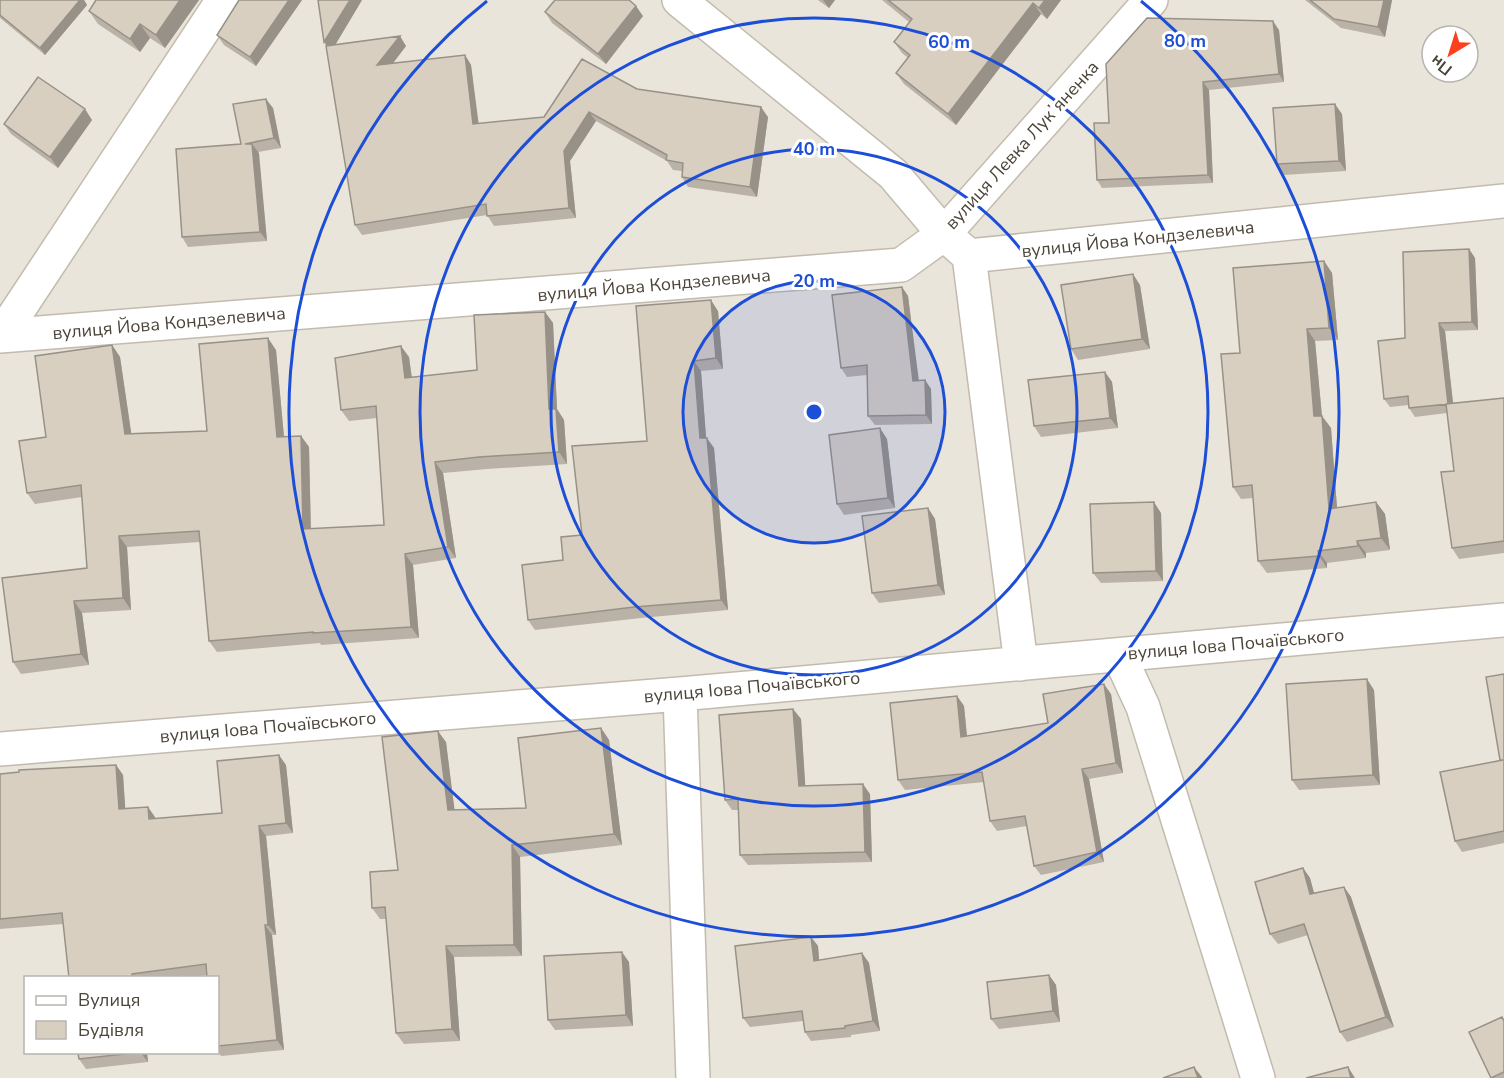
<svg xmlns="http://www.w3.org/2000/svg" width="1504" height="1078" font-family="'Nunito Sans',sans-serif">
<rect width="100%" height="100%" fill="#f6f3ec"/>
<!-- residential -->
<path fill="#eae5da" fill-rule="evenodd" d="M0 0H1504V1078H0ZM1432 36H1468V72H1432ZM26 978H218V1052H26Z"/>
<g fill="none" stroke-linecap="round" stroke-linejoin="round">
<!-- street casing -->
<g stroke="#c2bbae" stroke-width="36">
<path id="street" d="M679 0 893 174 944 234 1151 0
M969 256 1021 664
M0 336 901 265 944 234 969 256 1504 201
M1 336 223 0
M1119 655 1143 707 1258 1078
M680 694 693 1078
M0 749 680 694 1504 620"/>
</g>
<!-- street -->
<use href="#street" stroke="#fff" stroke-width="33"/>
</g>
<!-- wall -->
<path fill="#bab2a6" d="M0 0H84L87 5 45 55 0 18Z
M96 0H199L165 48 150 38 140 52 98 24 89 11Z
M239 0H302L256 66 224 45 217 35Z
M362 0 335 45 406 46 393 63 465 55 471 65 478 124 544 117 637 89 768 117 757 197 688 187 682 177V171L673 170 667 161 596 121 570 161 576 218 494 226 487 215 362 235 355 225 327 46Z
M818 0H835L829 8Z
M882 0H1061L1047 19 1041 14 956 125 904 84 896 73 908 58 902 53 894 42 909 22Z
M1305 0H1392L1385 37 1341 28Z
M545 12 643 16 606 64 552 23Z
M1279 30 1284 82 1209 90 1213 183 1102 188 1097 180 1109 123Z
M273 108 281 148 258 152 267 241 188 247 182 237 241 144Z
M1342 114 1346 171 1284 175 1277 164Z
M92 120 58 168 11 134 4 124Z
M1469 249 1475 258 1478 330 1445 331 1453 403 1504 398V553L1459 559 1452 548 1454 471 1447 413 1415 417 1409 408V405L1390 407 1384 399 1405 338Z
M1324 261 1332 273 1338 340 1315 341 1322 416 1331 428 1337 508 1376 502 1385 514 1390 550 1366 553V558L1327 563V568L1267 573 1258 561 1253 498 1241 499 1233 487 1240 353Z
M1140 285 1150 349 1078 360 1071 349Z
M902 287 908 296 918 380H925L931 389 932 424 875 425 868 416 867 375 847 377 841 368Z
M718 311 723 369 701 371 706 438 714 448 728 610 641 618 535 630 528 620 563 560 647 441Z
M545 312 553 323 557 409 564 420 567 464 487 469 443 473 456 558 413 565 419 638 321 645 320 643 217 652 209 641 200 542 127 547 131 610 82 613 89 665 21 674 13 662 87 568 82 497 35 504 27 493 46 437 112 345 120 357 131 433 207 431 276 350 284 437 301 436 309 447 311 529 384 525 377 418 349 421 341 410 409 357 412 377 477 370Z
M1105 372 1112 382 1118 428 1041 437 1034 426Z
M887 439 895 508 844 515 837 504Z
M928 508 935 519 945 595 879 603 872 593Z
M1161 513 1163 581 1101 583 1093 573Z
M1504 674V843L1462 852 1455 841 1500 760Z
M1374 690 1380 785 1299 790 1292 780Z
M1111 694 1123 773 1089 779 1104 862 1041 875 1034 866 1027 826 997 831 990 821 984 782 905 790 898 780 957 696 964 706 967 736 1048 723Z
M793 709 801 719 805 786 870 794 872 862 748 865 740 855 739 810H732L725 800Z
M601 728 609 740 622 845 520 857 522 956 454 957 460 1041 404 1044 396 1033 386 919H380L372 908 398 870 446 742 454 810 526 808Z
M116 765 123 775 125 808 148 807 155 819 222 813 286 765 293 833 266 836 276 935H272L284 1050 221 1056 218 1051V978L207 975 188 978H69L63 924 0 929V774Z
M1303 868 1310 878 1314 893 1344 887 1351 897 1394 1027 1347 1042 1340 1032 1308 935 1278 944 1270 934Z
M811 937 818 946 819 960 862 953 869 963 880 1031 851 1035V1037L811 1041 805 1032 803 1021 750 1027 743 1018Z
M629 962 633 1026 555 1030 548 1020Z
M1049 975 1056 985 1060 1022 999 1029 991 1019Z
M1502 1017 1504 1020V1078H1491Z
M78 1053H147L148 1062 86 1069 79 1059Z"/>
<!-- shaded-wall -->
<path fill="#979187" d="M80 0H84L87 5 45 55 40 48Z
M180 0H199L165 48 156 35Z
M289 0H302L256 66 250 57Z
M350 0H362L331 52 324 42Z
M823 0H835L829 8Z
M1045 0H1061L1047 19 1039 8Z
M1384 0H1392L1385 37 1378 27Z
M1033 3 1041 14 956 125 948 114Z
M636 6 643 16 606 64 598 54Z
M1273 21 1279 30 1284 82 1279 74Z
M140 24 150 38 140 52 130 39Z
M400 36 406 46 384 75 377 65Z
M465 55 471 65 480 134 473 124Z
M1203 82 1209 90 1213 183 1208 175Z
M266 99 273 108 281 148 274 138Z
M1335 104 1342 114 1346 171 1339 161Z
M761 107 768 117 757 197 750 187Z
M85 109 92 120 58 168 50 157Z
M589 112 596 121 570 161 576 218 569 208 564 151Z
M252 144 259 153 267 241 260 232Z
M1469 249 1475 258 1478 330 1472 322Z
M1324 261 1332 273 1338 340 1329 328Z
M1133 274 1140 285 1150 349 1142 339Z
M902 287 908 296 920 389 913 381Z
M711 300 718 311 723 369 716 358Z
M545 312 553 323 557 409 564 420 567 464 559 452 549 409Z
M1439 323 1445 331 1454 412 1448 404Z
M1307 329 1315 341 1323 428 1314 416Z
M268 338 276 350 285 448 277 437Z
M112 345 120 357 133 445 125 434Z
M401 346 409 357 413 389 405 378Z
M694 361 701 371 707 449 700 438Z
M1105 372 1112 382 1118 428 1110 418Z
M925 380 931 389 932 424 926 415Z
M1322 416 1331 428 1338 521 1329 509Z
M880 428 887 439 895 508 888 498Z
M301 436 309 447 311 541 303 529Z
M707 438 714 448 728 610 721 600Z
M435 462 443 473 456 558 448 547Z
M1154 502 1161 513 1163 581 1156 571Z
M1376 502 1385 514 1390 550 1381 538Z
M928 508 935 519 945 595 938 585Z
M119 536 127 547 131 610 123 598Z
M1357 541 1366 553V558L1358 546Z
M1318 551 1327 563V568L1319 556Z
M405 554 413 565 419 638 411 627Z
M74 601 82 613 89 665 81 654Z
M1367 679 1374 690 1380 785 1373 775Z
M1104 684 1111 694 1123 773 1116 763Z
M957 696 964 706 968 747 961 737Z
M793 709 801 719 806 796 799 786Z
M601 728 609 740 622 845 614 834Z
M438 731 446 742 456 821 448 810Z
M279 755 286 765 293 833 286 823Z
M116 765 123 775 126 819 119 809Z
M1082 769 1089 779 1104 862 1097 852Z
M863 784 870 794 872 862 865 852Z
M148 807 155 817 156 829 149 819Z
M259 826 266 836 276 935 268 925Z
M512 845 520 857 522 956 514 945Z
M1303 868 1310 878 1317 904 1310 894Z
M1344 887 1351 897 1394 1027 1386 1017Z
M265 925 272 935 284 1050 277 1040Z
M811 937 818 946 820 971 814 961Z
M446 946 454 957 460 1041 452 1029Z
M622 952 629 962 633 1026 626 1015Z
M862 953 869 963 880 1031 873 1021Z
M1049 975 1056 985 1060 1022 1053 1011Z
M141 1053H147L148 1062Z
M1194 1067 1202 1077V1078H1198Z
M1348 1067 1355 1078H1351Z"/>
<!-- building -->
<path fill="#d8cfc1" stroke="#979187" stroke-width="1.5" d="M0 0H80L40 48 0 15Z
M96 0H180L156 35 140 24 130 39 89 11Z
M239 0H289L250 57 217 35Z
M318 0H350L324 42Z
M555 0H629L636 6 598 54 545 12Z
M888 0H1045L1039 8 1033 3 948 114 896 73 910 55 894 42 912 19Z
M1310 0H1384L1378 27 1334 19Z
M1147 18 1273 21 1279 74 1203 82 1208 175 1097 180 1094 123H1109L1106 64Z
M400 36 377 65 465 55 473 124 544 117 582 59 637 89 761 107 750 187 682 177 683 163 666 160 667 155 589 112 564 151 569 208 487 216 486 204 355 225 326 46Z
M38 77 85 109 50 157 4 124Z
M266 99 274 138 245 144H252L260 232 182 237 176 149 241 144 233 104Z
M1335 104 1339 161 1277 164 1273 108Z
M1469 249 1472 322 1439 323 1448 404 1409 408 1408 396 1384 399 1378 341 1405 338 1403 252Z
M1324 261 1329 328 1307 329 1314 416H1322L1329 509 1376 502 1381 538 1357 541 1358 546 1318 551 1319 556 1258 561 1252 485 1233 487 1221 354 1240 353 1233 268Z
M1133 274 1142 339 1071 349 1061 285Z
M902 287 913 381 925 380 926 415 868 416 867 365 841 368 832 295Z
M711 300 716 358 694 361 700 438H707L721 600 634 607 528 620 522 565 563 560 561 537 582 535 572 446 647 441 636 306Z
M545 312 549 409H556L559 452 479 457 435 462 448 547 405 554 411 627 313 633V632L209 641 199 531 119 536 123 598 74 601 81 654 13 662 2 578 87 568 81 485 27 493 19 441 46 437 35 356 112 345 125 434 207 431 199 344 268 338 277 437 301 436 303 529 384 525 376 406 341 410 335 358 401 346 405 378 477 370 474 315Z
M1105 372 1110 418 1034 426 1028 380Z
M1504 398V541L1452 548 1441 472 1454 471 1446 404Z
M880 428 888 498 837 504 829 435Z
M1154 502 1156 571 1093 573 1090 504Z
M928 508 938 585 872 593 862 516Z
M1504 674V831L1455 841 1440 772 1503 760H1500L1486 677Z
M1367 679 1373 775 1292 780 1286 684Z
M1104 684 1116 763 1082 769 1097 852 1034 866 1025 816 990 821 982 772 898 780 890 703 957 696 961 737 1048 723 1043 694Z
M793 709 799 786 863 784 865 852 740 855 738 799 725 800 719 715Z
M601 728 614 834 512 845 514 945 446 946 452 1029 396 1033 385 907 372 908 370 872 398 870 382 737 438 731 448 810 526 808 518 738Z
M279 755 286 823 259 826 268 925H265L277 1040 218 1046V978H207L206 964 132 974V978H69L62 913 0 919V774L19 772V770L116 765 119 809 148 807 149 819 222 813 217 761Z
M1303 868 1310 894 1344 887 1386 1017 1340 1032 1304 924 1270 934 1255 882Z
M811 937 814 961 862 953 873 1021 845 1026V1028L805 1032 802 1011 743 1018 735 946Z
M622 952 626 1015 548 1020 544 956Z
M1049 975 1053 1011 991 1019 987 982Z
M1502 1017 1504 1021V1072L1491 1078 1469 1032Z
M78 1053H134L79 1059Z
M1194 1067 1198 1078H1163Z
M1348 1067 1351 1078H1306Z"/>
<!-- distance rings -->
<circle cx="814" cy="412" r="131" fill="#1d4ed8" fill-opacity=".12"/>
<g fill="none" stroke="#1d4ed8" stroke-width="3">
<circle cx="814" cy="412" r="131"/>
<circle cx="814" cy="412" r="263"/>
<circle cx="814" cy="412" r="394"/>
<path d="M1141 1A525 525 0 1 1 487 1"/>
</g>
<g text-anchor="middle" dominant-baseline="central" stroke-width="6" stroke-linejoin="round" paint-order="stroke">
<!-- street labels -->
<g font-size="18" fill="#4b4439" stroke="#fff">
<text transform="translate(1022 145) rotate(-48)">вулиця Левка Лукʼяненка</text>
<text transform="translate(1138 239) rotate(-6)">вулиця Йова Кондзелевича</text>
<text transform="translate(654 285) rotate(-5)">вулиця Йова Кондзелевича</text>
<text transform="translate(169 323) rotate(-5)">вулиця Йова Кондзелевича</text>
<text transform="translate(1236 644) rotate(-5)">вулиця Іова Почаївського</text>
<text transform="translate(752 687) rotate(-5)">вулиця Іова Почаївського</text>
<text transform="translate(268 727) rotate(-5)">вулиця Іова Почаївського</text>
</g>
</g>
<circle cx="814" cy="412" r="9" fill="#1d4ed8" stroke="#fff" stroke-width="3"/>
<g font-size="18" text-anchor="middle" font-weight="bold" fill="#1d4ed8" stroke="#fff" stroke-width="6" stroke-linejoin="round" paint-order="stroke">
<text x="1185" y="47">80 m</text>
<text x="949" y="48">60 m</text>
<text x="814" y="155">40 m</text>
<text x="814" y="287">20 m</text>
</g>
<!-- legend -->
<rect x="24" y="976" width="195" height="78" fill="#ffffff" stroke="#b7b4b0" stroke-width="1.5"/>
<rect x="36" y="996" width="30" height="9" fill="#ffffff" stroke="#b7b4b0" stroke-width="1.5"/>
<text x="78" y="1006" font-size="18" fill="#4b4439">Вулиця</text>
<rect x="36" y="1021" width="30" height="18" fill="#d8cfc1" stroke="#b7b4b0" stroke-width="1.5"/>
<text x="78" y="1036" font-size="18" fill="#4b4439">Будівля</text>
<!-- north arrow -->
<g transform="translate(1450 54) rotate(218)"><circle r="28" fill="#ffffff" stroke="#b7b4b0" stroke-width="1.5"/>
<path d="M0-4.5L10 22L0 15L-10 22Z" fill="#fc3f1d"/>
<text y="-9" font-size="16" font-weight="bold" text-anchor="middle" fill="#4b4439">Пн</text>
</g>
</svg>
